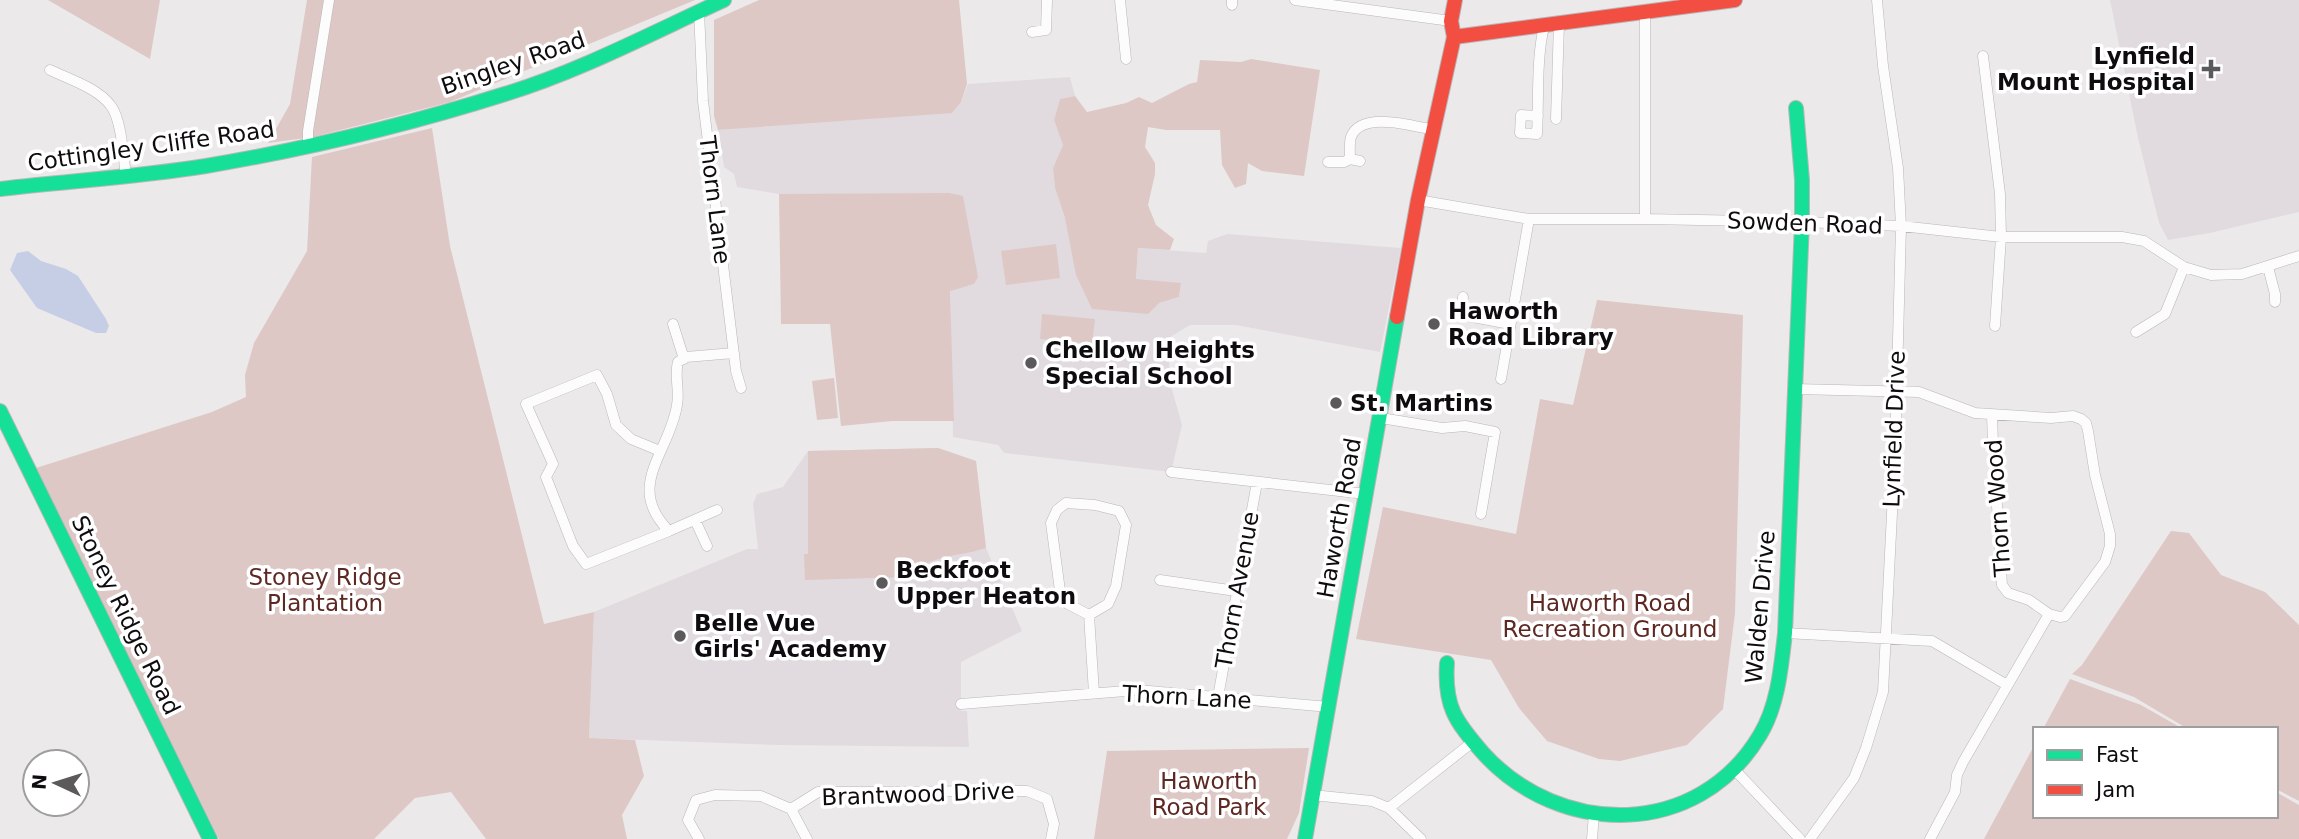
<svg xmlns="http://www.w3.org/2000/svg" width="2299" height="839" font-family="'DejaVu Sans',sans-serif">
<rect width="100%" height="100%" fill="#ece9eb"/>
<!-- built -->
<path fill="#e1dbe0" d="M2110 0H2299V212L2210 233 2168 240 2159 223 2138 138Z
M1070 77 1075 96 1060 99 1054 120 1063 145 1053 168 1055 188 1065 218 1159 303 1179 297 1181 284 1136 280 1138 248 1206 253 1208 241 1227 234 1401 248 1380 352 1236 325H1190L1167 339 1171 386 1182 425 1171 472 1004 453 998 445 953 437 950 290 974 284 852 195 779 194 737 187 734 174 724 167 718 130 880 118 961 102 968 84Z
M938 448 976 461 986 548 1022 631 961 662V711H967L969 747 777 745 589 738 594 612 747 549H758L753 504 757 494 783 487 808 451Z"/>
<!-- green -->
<path fill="#ddc8c6" d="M48 0H160L150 59Z
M307 0H695L450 102 313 137 268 143 290 104Z
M759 0H959L967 84 961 102 952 113 718 130 714 116V20Z
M1251 59 1320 70 1304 176 1262 171 1248 163 1246 184 1235 188 1222 165 1220 130H1166L1148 127 1145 147 1155 163V174L1148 205 1156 225 1174 239 1170 250 1138 248 1136 279 1181 283 1179 297 1159 303 1148 314 1092 309 1076 275 1065 218 1055 188 1053 168 1063 145 1054 120 1060 99 1075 96 1087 112 1126 103 1139 97 1152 103 1189 84 1197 82 1200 60 1241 62Z
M432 128 450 246 544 624 594 612 589 738 635 740 644 776 622 815 627 839H486L451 792 415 798 374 839H219L36 468 212 412 246 397 245 375 254 343 307 251 312 157Z
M949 193 963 196 978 277 974 284 950 291 954 421H892L841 426 830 324H781L779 194Z
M1056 244 1060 278 1006 285 1001 251Z
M1597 300 1743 315 1735 613 1723 709 1687 745 1620 761 1599 759 1547 741 1519 708 1491 660 1356 639 1383 507 1516 534 1540 399 1573 405Z
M1042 314 1095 319 1092 344 1040 339Z
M834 378 838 418 817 420 812 381Z
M938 448 976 461 986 548C958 557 928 555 907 577L805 580 804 554H808V451Z
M2171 531 2189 533 2221 575 2265 592 2299 625V801L2276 789V729H2188L2134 697 2072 674 2082 665Z
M2070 679 2141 705 2183 729H2043Z
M2035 744V816H2276V792L2299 805V839H1984Z
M1309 748 1299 813 1287 839H1094L1107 751Z"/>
<!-- water -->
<path fill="#c6cee6" d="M28 251 41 261 66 269 78 276 106 319 109 326 106 333H96L37 308 10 270 17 253Z"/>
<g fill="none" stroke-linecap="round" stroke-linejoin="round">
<!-- street casing -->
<g stroke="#b9b6b8" stroke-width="11">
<path id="street" d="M1120 0 1126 59
M1232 0V5
M1295 0 1451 21
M699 11 703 101 736 371 741 388
M1032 32 1046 30 1047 0
M1983 56 2000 194 2001 237 1995 326
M50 70C69 79 98 88 111 106 122 121 123 157 126 175
M1538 116 1521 115 1520 133 1537 134C1539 98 1536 61 1544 26
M1556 119 1559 23
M308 146V131L329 0
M1350 159 1360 161
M1328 162H1344L1350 159C1350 152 1349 143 1351 137 1361 110 1413 126 1434 130
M1418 200 1529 219H1645L1802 222 1901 226 2001 237H2122L2144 241 2184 267 2211 275 2242 274 2299 256
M1645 219V12
M2268 267 2275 294V302
M1457 314 1510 324
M1461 315 1463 297
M673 324 684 359
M2136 332 2165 314 2184 267
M1501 379 1529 219
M1795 389 1919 392 1975 413 2051 418 2073 416 2081 419 2086 423 2088 431 2095 475 2110 534V546L2105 562 2065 616 2060 617 2049 614 2029 600 2008 593 2002 585 1996 490 1997 466 1993 443 1992 415
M1381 418 1442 428 1465 426 1495 432 1481 514
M660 451 631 439 616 425 607 394 597 375 526 404 553 464 546 477 573 546 586 564 669 531
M1171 472 1366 494
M717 510 669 531C624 486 670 452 677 405 680 391 674 376 678 362L686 357 734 353
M695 520 707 546
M1160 580 1236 591
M1089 615 1108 604 1116 586 1126 525 1119 511 1095 505 1066 503 1057 510 1051 523 1060 591 1068 604 1089 615 1094 693
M1785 633 1932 641 2007 685
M1218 697 1257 482
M961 704 1138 690 1329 707
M1733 768 1800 839
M1312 795 1372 801 1389 808 1421 839
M1389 808 1474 741
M791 809 818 792 1027 791 1047 799 1054 824 1051 839
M699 839 688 820 696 800 715 795 761 796 791 809 807 839
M1592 839 1594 814
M1810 839 1854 778 1866 748 1883 692 1895 454 1901 226 1898 168 1883 66 1877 0
M1930 839 1955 792 1957 775 1963 762 2049 614"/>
</g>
<!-- fast casing -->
<g stroke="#b9b6b8" stroke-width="16">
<path id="fast" d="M0 189C68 181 138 177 206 166 306 149 407 125 505 94 580 71 652 33 724 0
M0 411 210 839
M1447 663C1444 706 1455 721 1483 753 1560 838 1698 839 1760 735 1778 705 1781 668 1785 633L1802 222V180L1796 108
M1305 839 1397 317"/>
</g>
<!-- jam casing -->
<g stroke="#b9b6b8" stroke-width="16">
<path id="jam" d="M1454 37 1735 0
M1397 317 1418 200 1454 37 1451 21 1455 0"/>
</g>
<!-- street -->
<use href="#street" stroke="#fcfcfc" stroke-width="10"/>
<!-- fast -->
<use href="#fast" stroke="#16e098" stroke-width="14"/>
<!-- jam -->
<use href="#jam" stroke="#f24e42" stroke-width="14"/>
</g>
<!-- markers -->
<g fill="#5c595b" stroke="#fff" stroke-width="2.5">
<path d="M2207.5 58.5h7v7h7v7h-7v7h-7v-7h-7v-7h7z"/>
<circle cx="1434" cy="324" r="7"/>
<circle cx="1031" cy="363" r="7"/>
<circle cx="1336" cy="403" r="7"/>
<circle cx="882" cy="583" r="7"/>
<circle cx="680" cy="636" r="7"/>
</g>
<g text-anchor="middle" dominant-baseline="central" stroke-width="7" stroke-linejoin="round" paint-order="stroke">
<!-- poi labels -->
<g font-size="23" font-weight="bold" fill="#0e0c0e" stroke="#fff" text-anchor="start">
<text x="2195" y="56" text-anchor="end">Lynfield<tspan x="2195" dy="26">Mount Hospital</tspan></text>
<text x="1448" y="311">Haworth<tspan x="1448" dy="26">Road Library</tspan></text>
<text x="1045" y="350">Chellow Heights<tspan x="1045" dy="26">Special School</tspan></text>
<text x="1350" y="403">St. Martins</text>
<text x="896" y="570">Beckfoot<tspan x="896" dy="26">Upper Heaton</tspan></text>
<text x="694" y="623">Belle Vue<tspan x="694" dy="26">Girls' Academy</tspan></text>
</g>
<!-- street labels -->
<g font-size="23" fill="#0e0c0e" stroke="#fff">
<text transform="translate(513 63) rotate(-19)">Bingley Road</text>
<text transform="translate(151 146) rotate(-8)">Cottingley Cliffe Road</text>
<text transform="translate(715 200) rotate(83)">Thorn Lane</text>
<text transform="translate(1805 223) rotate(2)">Sowden Road</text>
<text transform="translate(1894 429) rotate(-88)">Lynfield Drive</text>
<text transform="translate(1998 508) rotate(-94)">Thorn Wood</text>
<text transform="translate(1339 518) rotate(-80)">Haworth Road</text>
<text transform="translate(1237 590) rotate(-80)">Thorn Avenue</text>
<text transform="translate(1760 607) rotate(-85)">Walden Drive</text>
<text transform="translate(126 615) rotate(64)">Stoney Ridge Road</text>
<text transform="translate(1187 697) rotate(3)">Thorn Lane</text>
<text transform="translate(918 794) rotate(-2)">Brantwood Drive</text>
</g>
<!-- park labels -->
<g font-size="23" fill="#5e2822" stroke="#fff">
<text x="325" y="577">Stoney Ridge<tspan x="325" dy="26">Plantation</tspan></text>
<text x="1610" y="603">Haworth Road<tspan x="1610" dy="26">Recreation Ground</tspan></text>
<text x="1209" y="781">Haworth<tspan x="1209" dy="26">Road Park</tspan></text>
</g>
</g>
<!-- legend -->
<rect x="2033" y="727" width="245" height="91" fill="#ffffff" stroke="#9f9e9f" stroke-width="2"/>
<rect x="2047" y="750" width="35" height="10" fill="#16e098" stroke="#9f9e9f" stroke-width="2"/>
<text x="2096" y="762" font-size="21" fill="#0e0c0e">Fast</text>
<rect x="2047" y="785" width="35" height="10" fill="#f24e42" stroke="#9f9e9f" stroke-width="2"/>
<text x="2096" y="797" font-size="21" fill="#0e0c0e">Jam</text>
<!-- north arrow -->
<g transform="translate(56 783) rotate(274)"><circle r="33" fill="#ffffff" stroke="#9f9e9f" stroke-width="2"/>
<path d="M0-5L12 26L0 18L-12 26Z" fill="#5c595b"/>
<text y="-10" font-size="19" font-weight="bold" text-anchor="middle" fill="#0e0c0e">N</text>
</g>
</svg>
